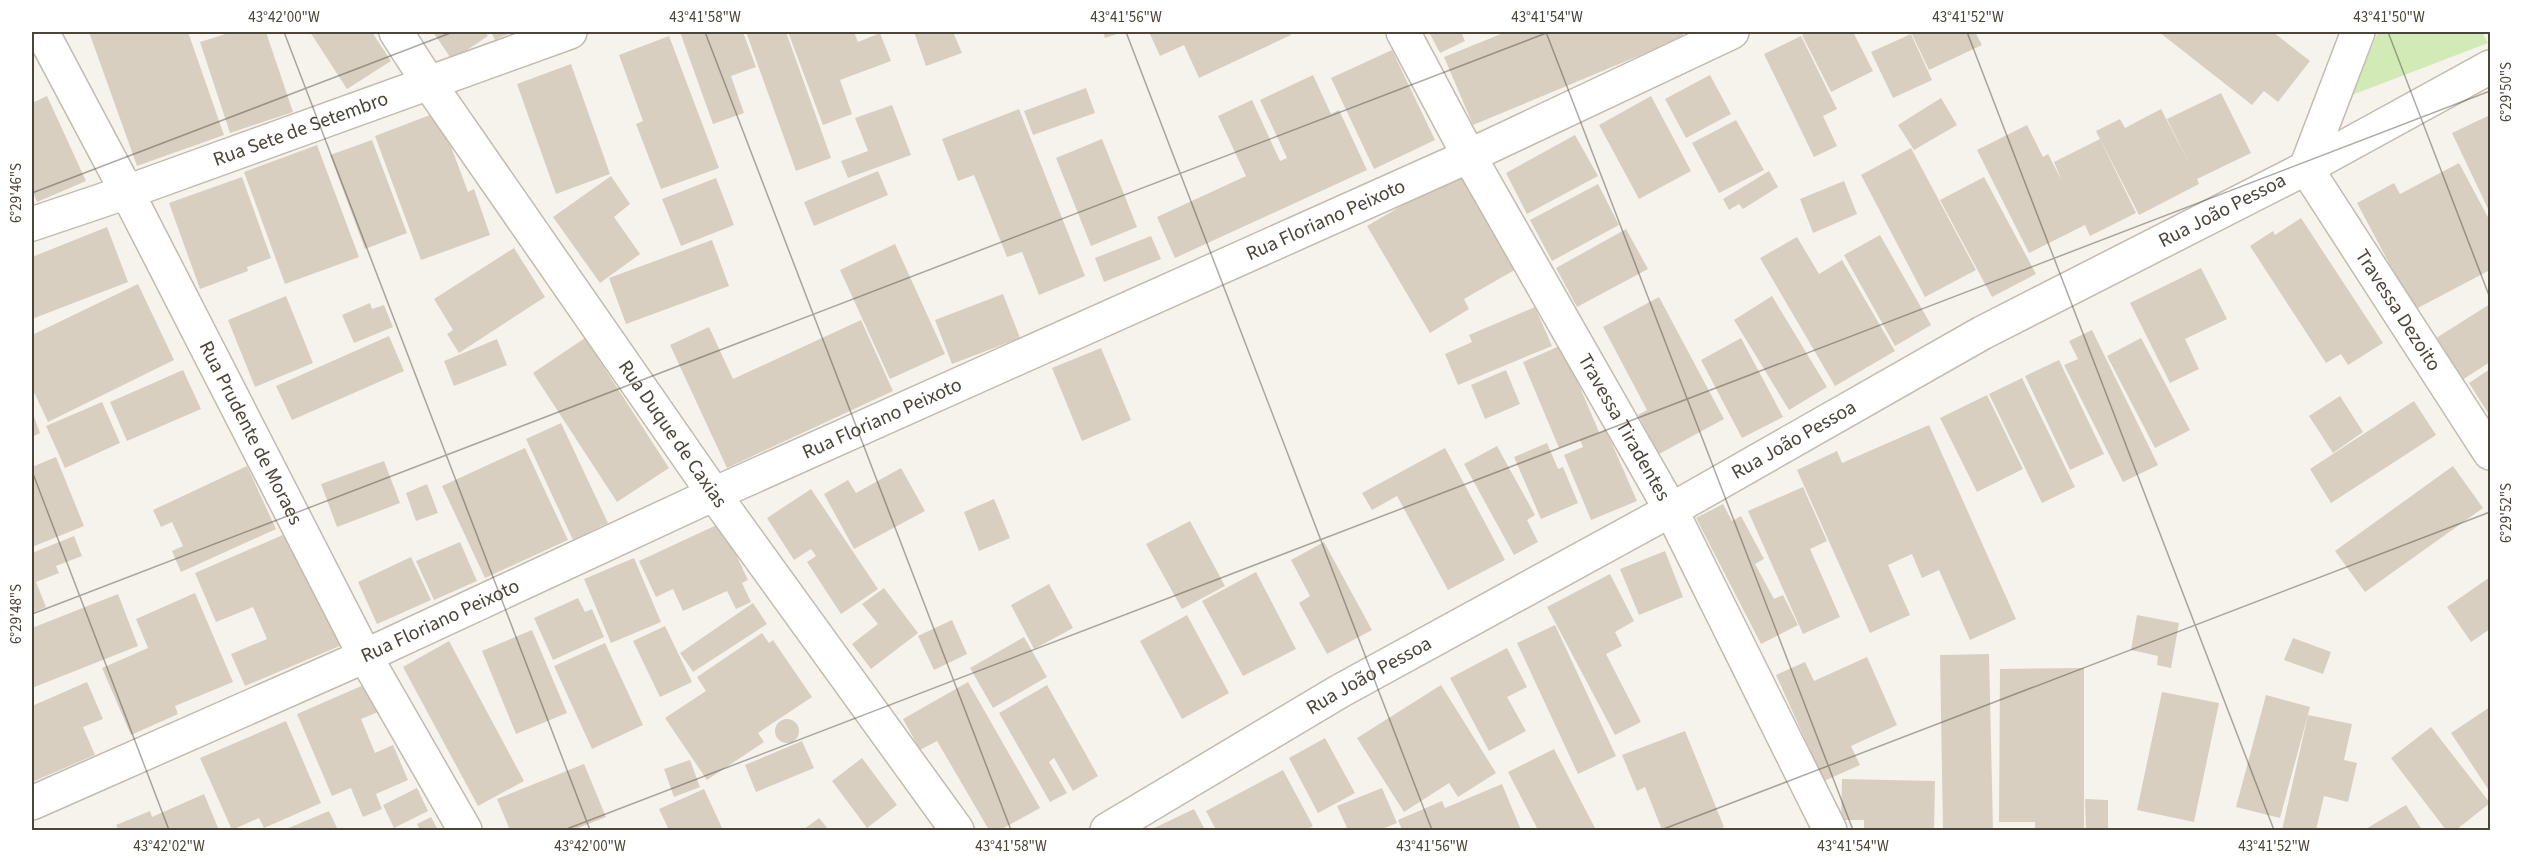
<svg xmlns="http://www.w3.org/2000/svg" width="2522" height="862" font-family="'Source Sans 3',sans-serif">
<rect width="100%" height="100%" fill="#f6f3ec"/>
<!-- green -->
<path fill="#d2eab5" d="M2378 32H2482L2488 43 2352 95Z"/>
<!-- building -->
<path fill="#d8cfc1" d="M89 32H188L224 135 137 166Z
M232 32H266L293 112 230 133 200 42Z
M310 32H372L391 61 347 89Z
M433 32H485L488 36 452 60Z
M491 32H512L495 40Z
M680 32H743L756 67 731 76 744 113 713 124Z
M746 32H786L831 158 796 171Z
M788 32H854L858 42 880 33 891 61 840 80 852 114 823 125Z
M914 32H953L962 53 926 66Z
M1103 32H1123L1105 38Z
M1149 32H1235L1236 34 1243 32H1290L1291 35 1199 78 1184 45 1160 56Z
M1429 32H1461L1465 41 1440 53Z
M1506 32H1682L1684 37 1473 125 1444 57Z
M1808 32H1853L1873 71 1831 92 1802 35Z
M1911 32H1975L1982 45 1929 70Z
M2159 32H2273L2310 61 2278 102 2264 91 2252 105Z
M1911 34 1932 80 1893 98 1871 52Z
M669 36 719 168 661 189 636 124 643 121 619 55Z
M1801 36 1837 109 1823 116 1837 146 1814 157 1764 54Z
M1392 50 1435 140 1374 169 1331 78Z
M571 64 610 174 556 194 517 84Z
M1313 75 1331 114 1339 110 1367 170 1175 258 1157 217 1246 176 1218 116 1252 100 1280 161 1287 158 1260 100Z
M1710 75 1731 114 1686 138 1665 99Z
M1086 88 1095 113 1033 135 1024 111Z
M2221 93 2251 153 2197 179 2199 184 2139 215 2096 131 2120 119 2125 128 2161 109 2191 167 2167 119Z
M47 96 86 181 37 202 32 190V103Z
M1651 96 1691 171 1639 199 1599 125Z
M1941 98 1957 125 1914 150 1898 125Z
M892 105 911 155 848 178 841 161 868 151 855 118Z
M1019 109 1085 276 1039 295 1022 252 1007 257 974 175 958 181 942 139Z
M438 112 468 192 474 189 490 235 421 260 375 136Z
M2490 115V213L2452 133Z
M1736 120 1764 170 1719 193 1692 143Z
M2027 125 2043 157 2048 154 2062 181 2054 162 2100 139 2136 213 2090 236 2085 225 2029 253 1977 150Z
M1575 135 1598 176 1527 214 1506 173Z
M1102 139 1137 227 1091 246 1056 158Z
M372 140 407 233 365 249 330 155Z
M317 145 359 257 285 284 244 172Z
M1911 148 1976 270 1925 297 1861 175Z
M2459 163 2490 221V270L2414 310 2357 203 2394 183 2400 194Z
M878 171 888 195 814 226 804 202Z
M1461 171 1518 268 1464 299 1469 309 1430 333 1367 226Z
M1769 171 1778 187 1743 209 1739 204 1729 210 1723 199Z
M611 176 630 204 614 217 640 254 600 283 553 217Z
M242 177 271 258 247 267 248 271 200 289 169 203Z
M1984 177 2036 274 1992 297 1940 200Z
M716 178 734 225 681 246 662 199Z
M1844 181 1857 214 1813 233 1800 199Z
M1598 184 1619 225 1552 261 1530 220Z
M2301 218 2383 343 2348 365 2341 354 2326 363 2250 246 2273 231 2275 235Z
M107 227 128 282 32 319V257Z
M1626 229 1648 269 1577 307 1556 268Z
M1880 235 1931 325 1895 346 1844 255Z
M1151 236 1161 259 1104 282 1095 258Z
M1797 237 1819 274 1842 260 1895 351 1835 386 1760 258Z
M712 240 729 286 626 324 609 278Z
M895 244 945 354 890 379 840 270Z
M514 248 545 297 459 353 447 334 453 330 434 299Z
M2201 268 2227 319 2185 339 2199 369 2170 383 2130 303Z
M138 284 174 360 48 422 32 388V335Z
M1003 294 1020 338 952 364 935 320Z
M286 296 313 363 255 387 228 320Z
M1772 296 1827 387 1789 410 1734 320Z
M1659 297 1724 419 1659 454 1638 415 1647 410 1603 327Z
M370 303 372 309 384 305 393 327 354 343 342 315Z
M2490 304V362L2459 382 2433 340Z
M1535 307 1552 346 1458 385 1445 354 1472 342 1469 335Z
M861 320 893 391 727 468 670 345 709 327 733 379Z
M2092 330 2158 465 2123 482 2064 365 2078 359 2069 341Z
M389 336 404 371 292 420 276 386Z
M585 338 669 468 617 502 533 373Z
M1741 338 1783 417 1742 438 1701 360Z
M2141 338 2190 430 2155 448 2107 356Z
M497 339 507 365 454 386 444 361Z
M1562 345 1599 432 1593 435 1606 430 1637 501 1591 520 1564 455 1583 447 1580 440 1559 448 1523 362Z
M1101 348 1131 420 1082 441 1052 368Z
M2059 360 2104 454 2070 470 2025 376Z
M2490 369V416L2469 383Z
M183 370 201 409 127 441 110 402Z
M1506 370 1520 404 1485 419 1471 385Z
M2022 378 2075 487 2042 503 1989 394Z
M1987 395 2023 469 1977 492 1940 418Z
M2340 396 2363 432 2333 453 2309 416Z
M2414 401 2436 435 2331 503 2310 469Z
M102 402 120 443 65 468 46 426Z
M32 411 40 433 32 437Z
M561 423 608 523 573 540 526 439Z
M1929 425 2016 619 1970 640 1939 570 1922 578 1912 554 1888 565 1910 615 1870 633 1797 470 1837 451 1842 463Z
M1547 443 1558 469 1563 467 1578 503 1541 519 1514 457Z
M1497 446 1535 515 1527 520 1538 542 1514 555 1464 464Z
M525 448 568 540 485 578 442 486Z
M1445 448 1505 560 1448 590 1397 496 1372 510 1362 493Z
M56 457 84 526 32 547V467Z
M384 461 400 503 337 527 321 484Z
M247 466 276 529 181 572 172 551 183 546 172 522 161 527 153 510Z
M2453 466 2483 508 2365 592 2335 551Z
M901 468 925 511 854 549 824 494 848 480 856 493Z
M427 484 438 513 416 521 406 493Z
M1803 487 1827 541 1810 549 1840 617 1803 634 1748 511Z
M811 489 878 589 841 614 807 562 816 556 811 549 794 560 767 518Z
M994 499 1010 538 979 551 964 512Z
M1723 504 1732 521 1741 516 1764 559 1755 564 1774 599 1783 595 1798 625 1761 644 1696 518Z
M1190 521 1225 586 1182 609 1146 544Z
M721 523 748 580 742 583 751 602 736 609 727 591 683 611 673 589 656 597 639 561Z
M292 531 342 645 245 686 231 654 267 639 253 607 216 622 195 573Z
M74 536 82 556 56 566 59 573 36 582 46 607 32 613V553Z
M460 542 477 581 434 600 416 561Z
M1324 542 1372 630 1327 654 1299 603 1310 596 1291 560Z
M1665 551 1683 597 1639 615 1620 569Z
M411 557 431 600 377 624 358 582Z
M634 558 661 622 611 643 584 579Z
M1256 572 1296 649 1243 676 1202 601Z
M1610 574 1634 621 1615 632 1622 646 1606 654 1641 722 1615 735 1547 607Z
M2490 577V629L2471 642 2447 607Z
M1049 584 1073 628 1034 649 1011 605Z
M884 588 918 633 871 669 852 644 878 624 862 604Z
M195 593 233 682 175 706 178 714 131 735 102 668 148 648 136 619Z
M118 594 138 646 32 688V628Z
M578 598 585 612 592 609 604 637 553 660 534 618Z
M753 603 767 624 693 672 680 653Z
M1187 615 1229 693 1182 719 1140 641Z
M2137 615 2179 623 2171 668 2157 665 2158 656 2131 650Z
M952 620 967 654 934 670 918 636Z
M1555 625 1616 756 1578 774 1517 643Z
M665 626 692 682 660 697 633 641Z
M532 630 567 713 516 734 482 651Z
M762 633 769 643 773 640 812 697 758 733 764 742 707 780 665 718 706 691 697 677Z
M1024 637 1047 677 993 708 970 668Z
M2293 638 2331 652 2323 674 2284 660Z
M449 641 524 781 478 806 403 667Z
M605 643 643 725 592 749 554 666Z
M1507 648 1527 687 1507 697 1526 731 1489 751 1450 678Z
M1989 654 1993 830H1943L1940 655Z
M1867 657 1897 725 1851 746 1860 765 1824 781 1776 675 1805 662 1814 681Z
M2084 668V830H2035V822H1999L2000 669Z
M87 682 103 719 83 727 95 755 32 782V706Z
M968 682 1040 808 1000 830H989L937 741 920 750 903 719Z
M366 684 378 712 361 719 375 753 393 745 408 780 376 794 382 809 363 817 351 788 332 796 297 714Z
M1047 685 1098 776 1073 791 1054 758 1049 762 1067 793 1050 802 999 713Z
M1441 685 1496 773 1458 797 1449 783 1404 812 1357 738Z
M2162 692 2219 703 2194 822 2137 810Z
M2266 695 2310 707 2280 818 2236 807Z
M2490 707V792L2451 733Z
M2308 715 2352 724 2344 760 2357 763 2348 802 2324 796 2316 830H2282Z
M775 731a12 12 0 1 1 24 0a12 12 0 1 1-24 0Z
M286 721 321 803 264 828 259 818 232 830 200 758Z
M2431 727 2490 803 2456 830H2446L2391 758Z
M1685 731 1724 827 1717 830H1662L1645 787 1637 791 1622 755Z
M1325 738 1355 793 1318 813 1289 758Z
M802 741 814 768 756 792 745 765Z
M1554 749 1596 830H1538L1508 772Z
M862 758 897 805 867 828 832 781Z
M690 760 700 787 674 797 664 769Z
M584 764 606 817 573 830H510L497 799Z
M1283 770 1313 826 1305 830H1216L1206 811Z
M1842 779 1935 781 1934 830H1864V820H1841Z
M1502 784 1521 830H1402L1398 820 1442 801 1445 808Z
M417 788 428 811 394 828 383 805Z
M1382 788 1397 823 1379 830H1348L1337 806Z
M704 789 723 830H669L659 809Z
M204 794 219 830H119L116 825 150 811 152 817Z
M2085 799 2108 800V830H2086Z
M2406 805 2422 830H2364Z
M1194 809 1205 830H1150Z
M329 811 338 830H284Z
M431 817 438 830H420L417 824Z
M819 818 829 830H803Z"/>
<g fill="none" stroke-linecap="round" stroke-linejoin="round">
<!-- minor casing -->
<g stroke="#c2bbae" stroke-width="36">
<g id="minor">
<path id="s1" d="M42 32 127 192 365 656 465 830"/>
<path id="s2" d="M396 32 428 82 714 494 957 830"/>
<path id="s3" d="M1403 32 1469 156 1671 510 1830 830"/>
<path id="s4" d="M2358 32 2306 168 2490 453"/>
<path id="s5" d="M32 224 127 192 570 32"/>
<path id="s6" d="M32 803 365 656 714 494 1469 156 1732 32"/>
<path id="s7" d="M1107 830 1340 691 1671 510 1982 333 2306 168 2490 67"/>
</g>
</g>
<!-- minor -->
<use href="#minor" stroke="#fff" stroke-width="33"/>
</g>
<!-- ticks -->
<path fill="none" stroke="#4b4439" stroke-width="1.5" stroke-opacity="0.45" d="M284 32 590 830M705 32 1011 830M1126 32 1432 830M1546 32 1853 830M1967 32 2274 830M2388 32 2490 298M32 193 453 32M32 471 169 830M32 614 1549 32M564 830 2490 91M1661 830 2490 512"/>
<g text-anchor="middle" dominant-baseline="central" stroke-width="5" stroke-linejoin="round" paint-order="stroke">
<!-- street labels -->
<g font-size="20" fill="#4b4439" stroke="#fff">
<text stroke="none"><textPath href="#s5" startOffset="285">Rua Sete de Setembro</textPath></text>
<text stroke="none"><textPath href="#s7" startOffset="1276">Rua João Pessoa</textPath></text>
<text stroke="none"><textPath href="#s6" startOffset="1419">Rua Floriano Peixoto</textPath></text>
<text stroke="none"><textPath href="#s4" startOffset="315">Travessa Dezoito</textPath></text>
<text stroke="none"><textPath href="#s6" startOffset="933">Rua Floriano Peixoto</textPath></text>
<text stroke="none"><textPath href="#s3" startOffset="453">Travessa Tiradentes</textPath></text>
<text stroke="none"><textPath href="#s1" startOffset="452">Rua Prudente de Moraes</textPath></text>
<text stroke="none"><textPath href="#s2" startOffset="488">Rua Duque de Caxias</textPath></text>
<text stroke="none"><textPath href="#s7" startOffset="790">Rua João Pessoa</textPath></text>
<text stroke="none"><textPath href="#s6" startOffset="447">Rua Floriano Peixoto</textPath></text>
<text stroke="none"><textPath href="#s7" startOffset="304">Rua João Pessoa</textPath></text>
</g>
</g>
<!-- border -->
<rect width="2522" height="862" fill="none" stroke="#ffffff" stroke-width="66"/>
<rect x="33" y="33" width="2456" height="796" fill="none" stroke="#4b4439" stroke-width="2"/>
<g font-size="15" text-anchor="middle" fill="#4b4439">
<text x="284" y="22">43°42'00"W</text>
<text x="705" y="22">43°41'58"W</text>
<text x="1126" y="22">43°41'56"W</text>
<text x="1547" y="22">43°41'54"W</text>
<text x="1968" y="22">43°41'52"W</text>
<text x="2389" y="22">43°41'50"W</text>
<text transform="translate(2506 92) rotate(-90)" y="5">6°29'50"S</text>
<text transform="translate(16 193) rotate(-90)" y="5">6°29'46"S</text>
<text transform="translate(2506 513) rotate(-90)" y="5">6°29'52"S</text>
<text transform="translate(16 614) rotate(-90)" y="5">6°29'48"S</text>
<text x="169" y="851">43°42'02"W</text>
<text x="590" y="851">43°42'00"W</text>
<text x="1011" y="851">43°41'58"W</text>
<text x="1432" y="851">43°41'56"W</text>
<text x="1853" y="851">43°41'54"W</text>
<text x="2274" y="851">43°41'52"W</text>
</g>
</svg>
